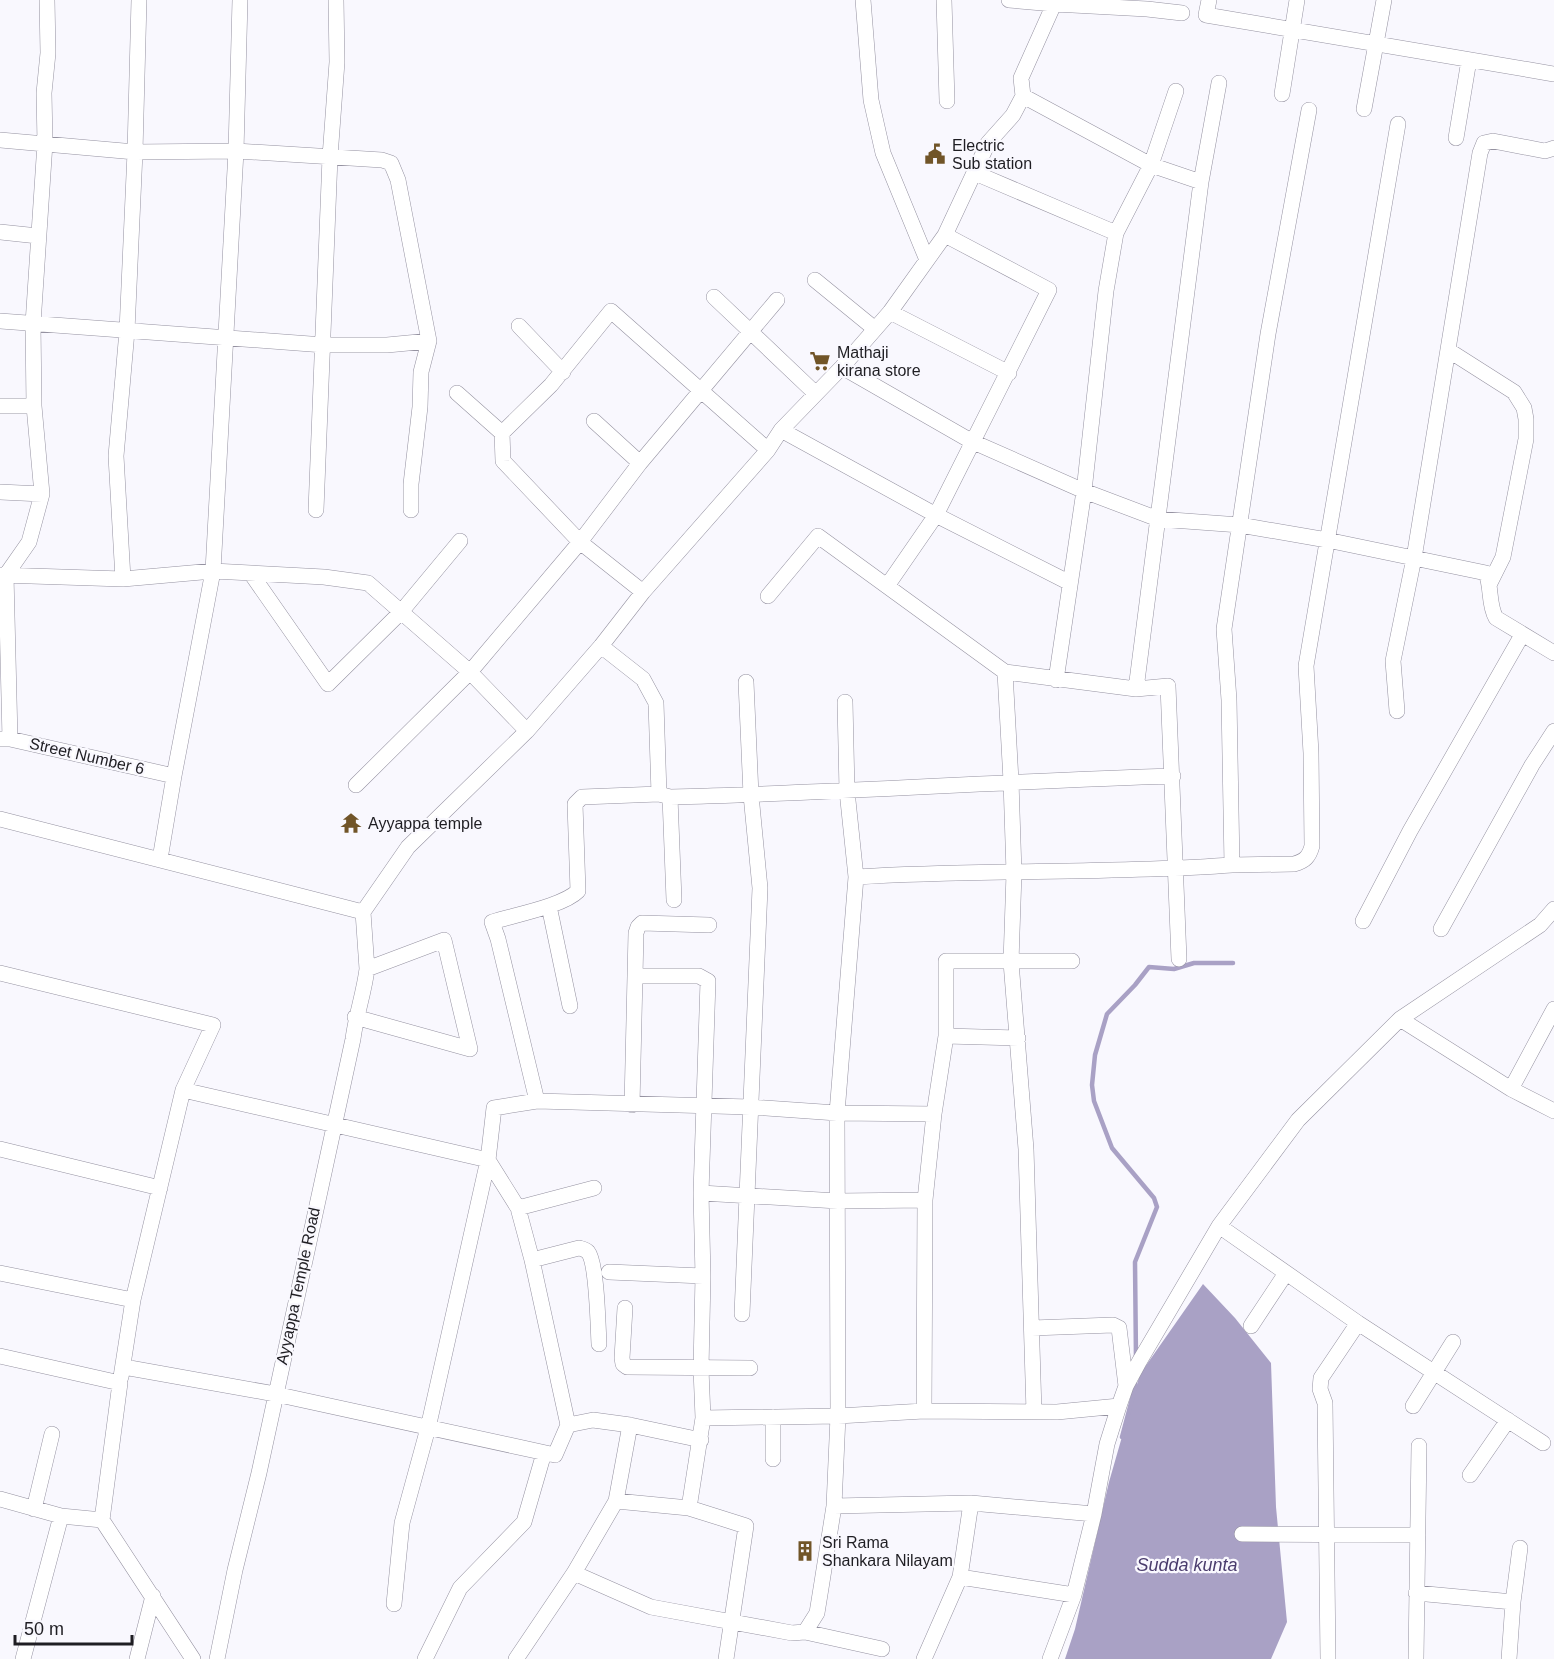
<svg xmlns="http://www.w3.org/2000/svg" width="1554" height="1659" font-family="Arial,sans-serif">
<rect width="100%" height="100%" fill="#f9f8fe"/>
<!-- water -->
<path fill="#a9a1c5" d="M1203 1284 1235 1318 1271 1363 1276 1507 1287 1622 1271 1659H1065L1075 1629 1109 1482 1140 1374Z"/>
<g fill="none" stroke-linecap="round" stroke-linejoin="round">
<!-- stream -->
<path stroke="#a9a1c5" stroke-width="4.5" d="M1136 1359 1135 1262 1157 1207 1154 1198 1112 1148 1094 1101 1092 1085 1095 1055 1107 1014 1135 985 1149 967 1174 969 1194 963H1233
M1122 1437 1135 1388V1379"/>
<!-- minor casing -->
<g stroke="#9592a1" stroke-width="16">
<path id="minor" d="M863 0 871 100 883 153 927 260
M944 0 947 101
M1054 0V4L1147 9 1182 13
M1209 0 1206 15 1554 74
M1282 94 1297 0
M1023 96 1151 165 1201 182
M1364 109 1384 0
M1456 138 1469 60
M0 140 135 152 236 151 382 160 391 163 398 180 429 341
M975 173 1116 233
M0 232 38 236
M815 280 875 329
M714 297 815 393
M890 312 1009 373
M0 321 324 345H387L429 341 421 372 420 407 411 484V510
M519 326 563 372
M1448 350 1514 392 1524 408 1526 419V439L1503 557 1490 583
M842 367 971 441 1084 491 1158 519 1240 525 1327 540 1486 573C1492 588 1488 604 1496 618L1554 653
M457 393 502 433
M0 406H34
M594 421 640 463
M781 430 936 515 1070 583
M0 492 42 494
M316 510 330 157 337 62 336 0
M0 575 123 579 213 571 324 577 368 583 470 672 527 731
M252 575 328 684 401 612 460 541
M123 579 116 456 127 331 135 152 139 0
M887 586 936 515 1049 290 945 235
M643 592 580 542 503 461 502 433 551 385 611 311 768 450
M768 596 818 536 1005 672
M601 646 643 679 656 703 659 794
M1056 680 1084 491 1106 291 1116 233 1151 165 1176 91
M1136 689 1201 182 1219 83
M1397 711 1393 661 1414 558 1480 153 1484 143 1493 141 1545 151 1554 148
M0 739H10L174 776
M10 739 6 575 29 542 42 494 34 406 33 324 45 143 44 93 48 53 47 0
M356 785 470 672 580 542 640 463 777 300
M670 797 674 900
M0 819 363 912
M160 859 174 776 213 571 236 151 240 0
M1232 865 1294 864C1305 861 1309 857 1312 846L1311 753 1306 666 1398 124
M856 877C981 869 1107 874 1232 865L1229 700 1224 629 1268 334 1309 110
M549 906 570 1006
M363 912 408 847 527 731 601 646 643 592 768 450 781 430 842 367 890 312 945 235 988 143 1013 115 1023 96 1021 78 1054 4 1009 0
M1363 921 1410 831 1522 635
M1441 929 1532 765 1554 731
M0 973 213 1025 183 1090 133 1300
M635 976H699L708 981 701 1193 703 1276 701 1369 703 1418 689 1508
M1554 1009 1511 1089 1554 1111
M355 1017 470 1049 444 940 367 969
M1400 1019 1511 1089
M946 1036 1018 1038
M183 1090 488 1160 494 1108 537 1101 750 1107 837 1113 934 1114
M537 1101 498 939 492 922C514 915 563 906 578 891L575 804 582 797 659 794 670 797C838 793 1005 781 1173 776
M632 1105 636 933 638 927 642 923 709 925
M0 1149 160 1188
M488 1160 518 1208 532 1260 568 1425
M701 1193 838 1201 925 1200
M518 1208 594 1188
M1219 1226 1358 1323 1543 1443
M532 1260 579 1248C583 1249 585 1249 588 1252 597 1263 598 1327 599 1344
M609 1272 703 1276
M0 1273 133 1300 121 1377
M625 1308 622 1358 623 1364 627 1367 750 1368
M742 1314 760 888 751 795 746 682
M1251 1326 1286 1273
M1032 1328 1113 1325 1119 1328 1126 1386
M0 1356 120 1383 102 1520
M124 1367 275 1394 555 1455 568 1425 593 1420 630 1425 701 1440
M1413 1406 1453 1342
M924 1411 925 1200 934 1114 946 1036V961H1072
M1034 1412 1026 1149 1011 962 1014 873 1011 781 1005 672 1136 689 1168 686 1179 959
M773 1417V1459
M703 1418 838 1416 924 1411 1057 1412 1119 1406 1126 1386 1139 1362 1219 1226 1298 1120 1400 1019 1540 925 1554 909
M1470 1475 1508 1420
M0 1499 61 1516 102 1520 193 1659
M616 1501 689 1508 746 1526 726 1659
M834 1506 971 1503 1094 1514
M34 1509 52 1434
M1242 1534 1418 1535
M574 1573 651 1607 792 1633 805 1632 817 1613 822 1582 834 1506 838 1416 837 1113 856 877 847 791 845 702
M960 1577 1074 1595
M1416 1593 1513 1602
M394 1604 402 1523 428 1428 488 1160
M805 1632 882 1649
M23 1659 61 1516
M137 1659 153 1596
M217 1659 235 1570 259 1473 353 1039C356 1015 364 993 367 969L363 912
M425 1659 460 1588 524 1522 544 1453
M516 1659 574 1573 616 1501 630 1425
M924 1659 960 1577 971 1503
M1050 1659 1074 1595 1094 1514 1107 1444 1119 1406
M1328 1659 1325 1403 1320 1389 1321 1378 1358 1323
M1416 1659 1419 1446
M1509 1659 1513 1602 1520 1548"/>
</g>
<!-- minor -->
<use href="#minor" stroke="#fff" stroke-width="15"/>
</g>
<!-- icons -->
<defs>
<g id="civic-bare" transform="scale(1.62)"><path d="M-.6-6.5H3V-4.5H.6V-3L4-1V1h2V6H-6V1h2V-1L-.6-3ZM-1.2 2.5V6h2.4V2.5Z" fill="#715528" stroke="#f9f8fe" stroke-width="2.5" paint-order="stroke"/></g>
<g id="supermarket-bare" transform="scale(1.62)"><path d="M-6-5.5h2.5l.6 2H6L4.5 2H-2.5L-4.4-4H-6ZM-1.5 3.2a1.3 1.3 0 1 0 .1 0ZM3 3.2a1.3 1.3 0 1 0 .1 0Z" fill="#715528" stroke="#f9f8fe" stroke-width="2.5" paint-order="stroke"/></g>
<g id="temple-bare" transform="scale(1.62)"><path d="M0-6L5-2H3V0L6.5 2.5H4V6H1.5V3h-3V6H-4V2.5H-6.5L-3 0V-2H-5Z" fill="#715528" stroke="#f9f8fe" stroke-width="2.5" paint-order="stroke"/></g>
<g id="building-bare" transform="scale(1.62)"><path d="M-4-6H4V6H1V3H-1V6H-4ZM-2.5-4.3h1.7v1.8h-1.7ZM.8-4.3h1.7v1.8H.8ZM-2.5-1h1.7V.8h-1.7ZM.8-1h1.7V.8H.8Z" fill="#715528" stroke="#f9f8fe" stroke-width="2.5" paint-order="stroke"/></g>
</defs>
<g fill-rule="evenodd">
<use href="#civic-bare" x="935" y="154"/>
<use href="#supermarket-bare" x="820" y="361"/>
<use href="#temple-bare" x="351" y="823"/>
<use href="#building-bare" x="805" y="1551"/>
</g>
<g text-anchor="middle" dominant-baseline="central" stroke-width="4.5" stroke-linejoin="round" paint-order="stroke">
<!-- poi labels -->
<g font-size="16" fill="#1f1e23" stroke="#f9f8fe" text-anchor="start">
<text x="952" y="145">Electric<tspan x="952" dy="18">Sub station</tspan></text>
<text x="837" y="352">Mathaji<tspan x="837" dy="18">kirana store</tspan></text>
<text x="368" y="823">Ayyappa temple</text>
<text x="822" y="1542">Sri Rama<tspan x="822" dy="18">Shankara Nilayam</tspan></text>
</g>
<!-- street labels -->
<g font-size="16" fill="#1f1e23" stroke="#f9f8fe">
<text transform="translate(87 756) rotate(13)">Street Number 6</text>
<text transform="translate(298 1286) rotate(-78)">Ayyappa Temple Road</text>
</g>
<!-- water labels -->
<g font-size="18" font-style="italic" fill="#4a3c6d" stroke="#f9f8fe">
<text x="1187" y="1565">Sudda kunta</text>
</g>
</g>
<!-- scale -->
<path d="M15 1635v9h117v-9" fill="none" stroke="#1f1e23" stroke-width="3"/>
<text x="24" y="1635" font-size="18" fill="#1f1e23" stroke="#f9f8fe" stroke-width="4.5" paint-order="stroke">50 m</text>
</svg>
